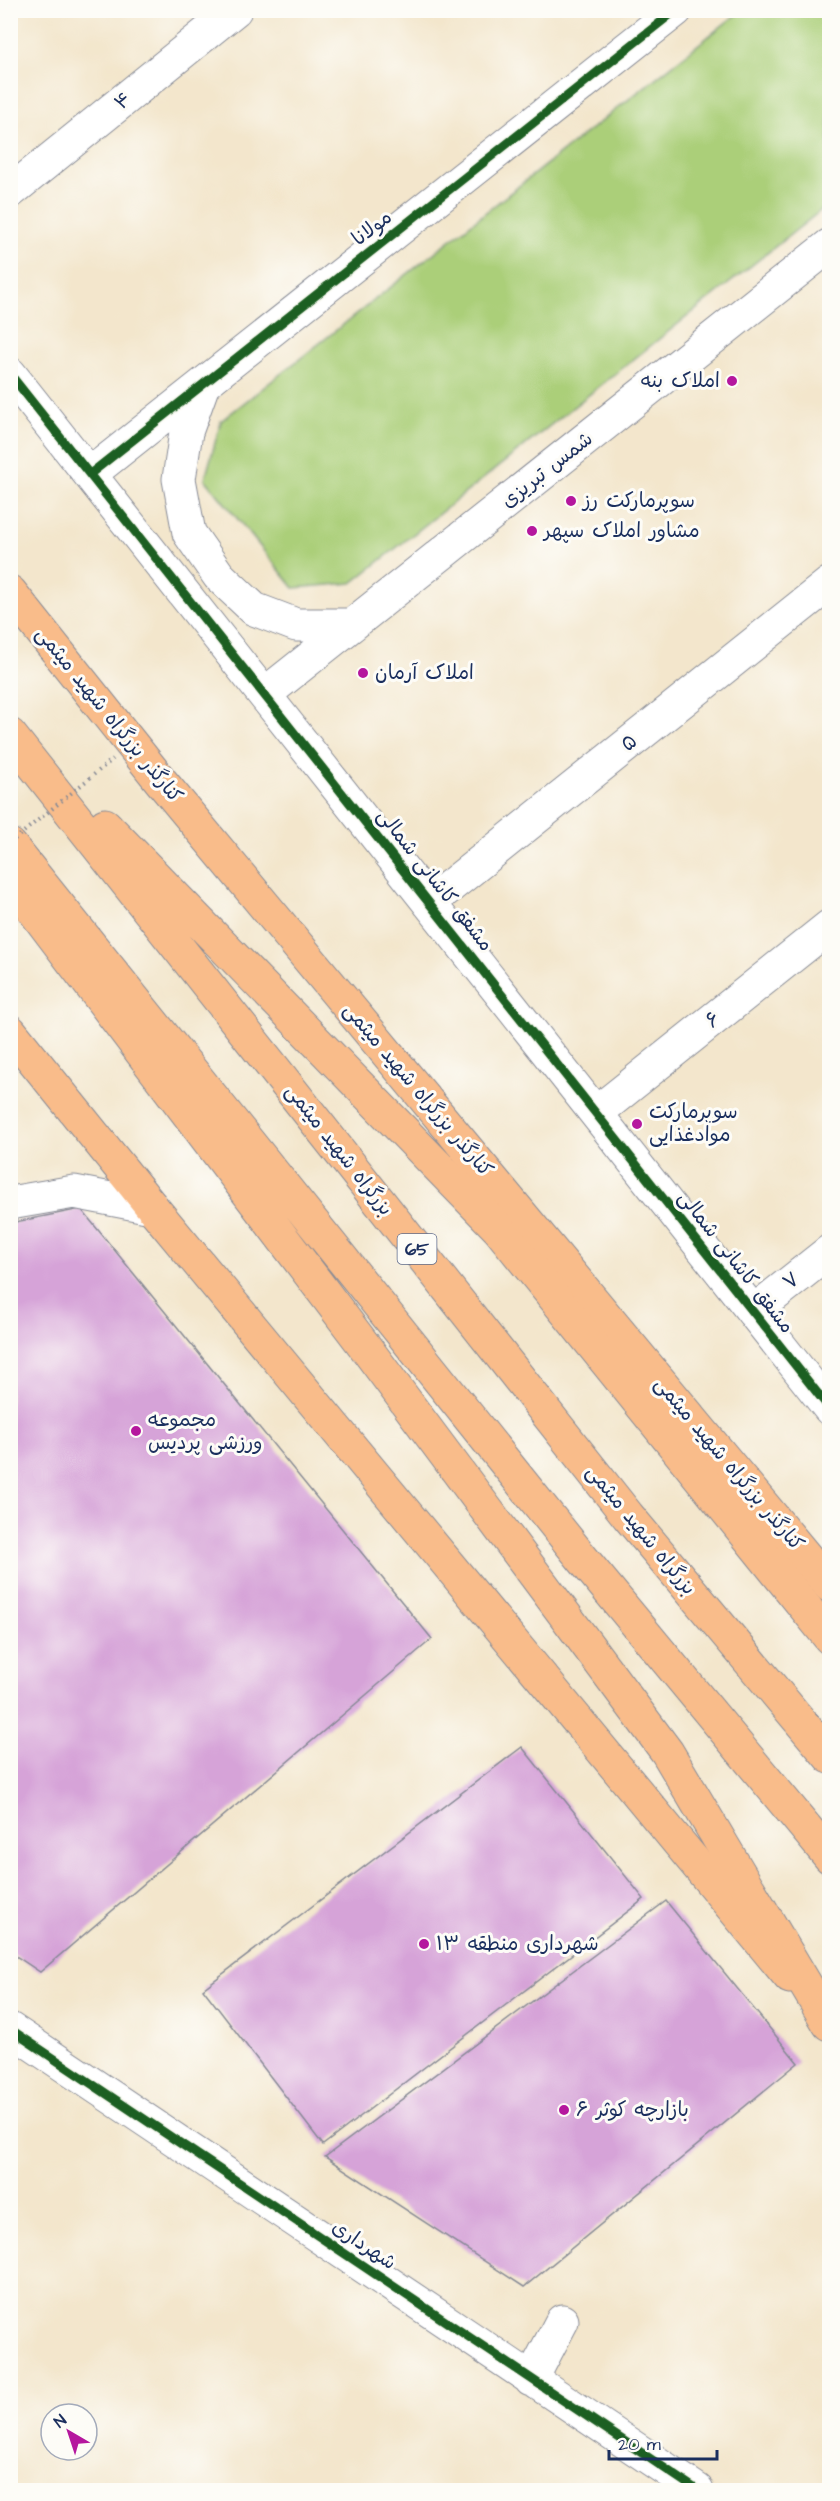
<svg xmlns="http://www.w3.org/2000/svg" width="840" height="2501" font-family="'Architects Daughter','Playpen Sans Arabic',sans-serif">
<rect width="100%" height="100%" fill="#fdfcf7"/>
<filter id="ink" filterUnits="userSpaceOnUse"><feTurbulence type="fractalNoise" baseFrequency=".0167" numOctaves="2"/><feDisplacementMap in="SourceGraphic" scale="12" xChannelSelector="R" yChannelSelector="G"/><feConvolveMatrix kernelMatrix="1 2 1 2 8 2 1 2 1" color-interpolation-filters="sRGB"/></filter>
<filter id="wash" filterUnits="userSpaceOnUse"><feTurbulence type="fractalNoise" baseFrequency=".008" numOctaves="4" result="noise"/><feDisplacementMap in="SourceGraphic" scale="24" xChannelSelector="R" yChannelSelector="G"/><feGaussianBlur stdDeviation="1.35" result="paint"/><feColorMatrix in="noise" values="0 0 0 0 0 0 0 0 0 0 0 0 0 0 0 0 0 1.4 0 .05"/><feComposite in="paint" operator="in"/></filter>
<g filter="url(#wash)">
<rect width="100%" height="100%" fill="#f3e6cc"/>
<!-- green -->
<path fill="#abcf79" stroke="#637f6c" stroke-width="1.5" d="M742 10 829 11V204L352 583 294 588 205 479 221 421Z"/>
<g id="blocks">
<!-- building -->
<path fill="#d6a3d8" d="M81 1209 432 1639 40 1972 10 1952V1223Z
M522 1747 644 1899 323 2145 203 1989Z
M666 1901 798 2063 524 2287 325 2157Z"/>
</g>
</g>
<g filter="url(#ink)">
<use href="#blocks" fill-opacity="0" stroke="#878a95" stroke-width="1.5"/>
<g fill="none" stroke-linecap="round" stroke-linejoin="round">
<!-- minor casing -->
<g stroke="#878a95" stroke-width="35">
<path id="minor" d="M10 192 235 10
M10 374 830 1409
M203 385 186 432 179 479 189 533 219 576 254 609 296 625H352
M90 474 676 10
M265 694 830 245
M429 903 830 583
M596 1113 830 926
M10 1203 74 1192 152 1207
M753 1312 830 1251
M10 2029 697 2490
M531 2380 562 2321"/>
</g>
<!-- major casing -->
<g stroke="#878a95" stroke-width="35">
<path id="major" d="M10 592 160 780 830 1586
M10 1031 152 1207 790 1977"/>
</g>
<!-- highway casing -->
<g stroke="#878a95" stroke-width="35">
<path id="highway" d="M10 735 628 1516 830 1757
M105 825 499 1229 830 1638
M10 845 582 1558 830 1857
M10 879 363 1344 667 1752 829 2024"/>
</g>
<!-- minor -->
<use href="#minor" stroke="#fff" stroke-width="33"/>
<!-- major -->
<use href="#major" stroke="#f9bc8a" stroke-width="33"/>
<!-- highway -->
<use href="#highway" stroke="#f9bc8a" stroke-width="33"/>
<!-- path-bridge -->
<path stroke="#878a95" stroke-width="4" stroke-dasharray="1.5 4.5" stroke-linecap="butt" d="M10 843 113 759"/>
<!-- cycleway casing -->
<g stroke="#fdfcf7" stroke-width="13">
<path id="cycleway" d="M10 374 830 1409
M90 474 676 10
M10 2029 697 2490"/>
</g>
<!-- cycleway -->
<use href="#cycleway" stroke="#1b5e20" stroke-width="9"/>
</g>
</g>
<!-- markers -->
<g fill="#b5179e" stroke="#fdfcf7" stroke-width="2">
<circle cx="732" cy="381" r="6"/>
<circle cx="571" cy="501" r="6"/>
<circle cx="532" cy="531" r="6"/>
<circle cx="363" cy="673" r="6"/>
<circle cx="637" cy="1124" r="6"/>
<circle cx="136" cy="1431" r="6"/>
<circle cx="424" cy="1944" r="6"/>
<circle cx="564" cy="2110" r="6"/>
</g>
<g text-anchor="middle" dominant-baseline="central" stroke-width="6" stroke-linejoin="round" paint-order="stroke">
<!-- shield labels -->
<rect fill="#fdfcf7" stroke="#5f6c8c" stroke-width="1.5" x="397.5" y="1234" width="39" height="30" rx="4.5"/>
<g font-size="18" font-weight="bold" fill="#1b2f5e">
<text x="417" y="1249">65</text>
</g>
<!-- street labels -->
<g font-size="20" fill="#1b2f5e" stroke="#fdfcf7">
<text transform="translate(123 101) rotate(-39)">۴</text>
<text transform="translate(372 228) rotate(-38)">مولانا</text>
<text transform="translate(547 470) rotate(-38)">شمس تبریزی</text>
<text transform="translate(109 715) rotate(51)">کنارگذر بزرگراه شهید میثمی</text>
<text transform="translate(629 743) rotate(-39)">۵</text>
<text transform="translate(435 880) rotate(52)">مشفق کاشانی شمالی</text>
<text transform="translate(713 1020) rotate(-39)">۶</text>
<text transform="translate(418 1090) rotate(50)">کنارگذر بزرگراه شهید میثمی</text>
<text transform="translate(339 1150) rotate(52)">بزرگراه شهید میثمی</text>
<text transform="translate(736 1262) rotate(52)">مشفق کاشانی شمالی</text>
<text transform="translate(791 1281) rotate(-38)">۷</text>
<text transform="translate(729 1464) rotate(50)">کنارگذر بزرگراه شهید میثمی</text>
<text transform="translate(641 1530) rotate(51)">بزرگراه شهید میثمی</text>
<text transform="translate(364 2245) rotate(34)">شهرداری</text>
</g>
<!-- poi labels -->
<g font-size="20" fill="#1b2f5e" stroke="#fdfcf7" text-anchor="start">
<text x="720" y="381" text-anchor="end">املاک بنه</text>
<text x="583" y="501">سوپرمارکت رز</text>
<text x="544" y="531">مشاور املاک سپهر</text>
<text x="375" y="673">املاک آرمان</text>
<text x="649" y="1112">سوپرمارکت<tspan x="649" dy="23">موادغذایی</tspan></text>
<text x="148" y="1420">مجموعه<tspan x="148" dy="23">ورزشی پردیس</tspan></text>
<text x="436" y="1944">شهرداری منطقه ۱۳</text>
<text x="576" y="2110">بازارچه کوثر ۶</text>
</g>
</g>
<!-- margin -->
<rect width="840" height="2501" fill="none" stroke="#fdfcf7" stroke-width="36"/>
<!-- north arrow -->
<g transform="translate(69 2432) rotate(321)"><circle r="28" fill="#fdfcf7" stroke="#a3aaba" stroke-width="1.5"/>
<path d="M0-4.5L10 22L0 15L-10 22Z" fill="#b5179e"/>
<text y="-9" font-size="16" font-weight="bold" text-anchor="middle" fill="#1b2f5e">N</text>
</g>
<!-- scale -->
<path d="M609 2450v9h108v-9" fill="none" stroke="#1b2f5e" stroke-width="3"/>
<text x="618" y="2450" font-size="18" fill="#1b2f5e" stroke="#fdfcf7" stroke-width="4.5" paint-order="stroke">20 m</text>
</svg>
